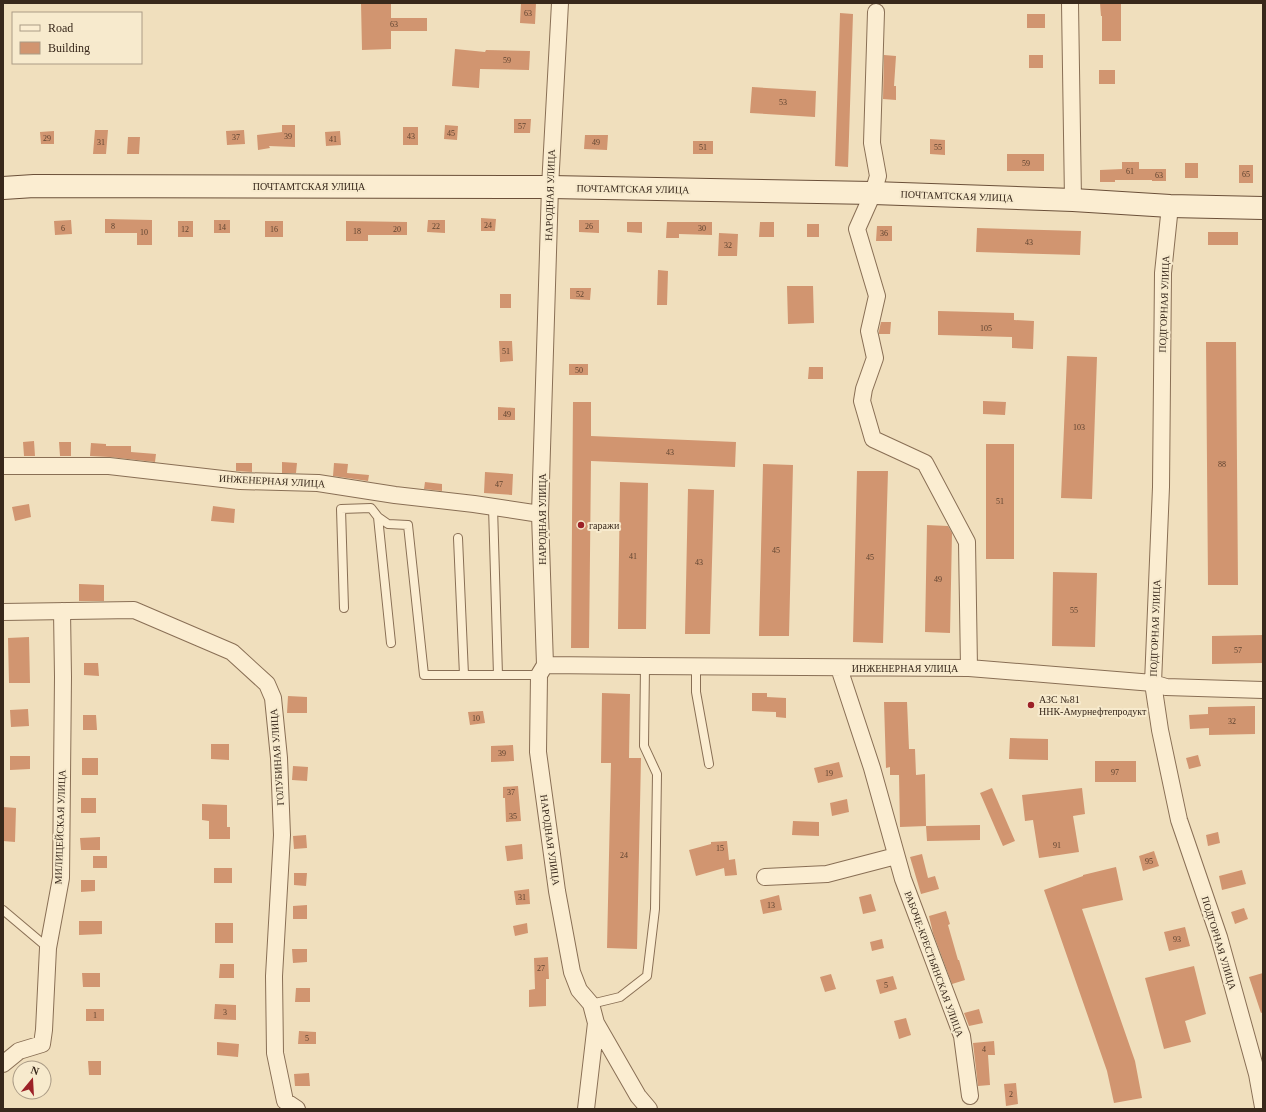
<svg xmlns="http://www.w3.org/2000/svg" width="1266" height="1112" font-family="Georgia,serif">
<rect width="100%" height="100%" fill="#f0dfbd"/>
<!-- building -->
<path fill="#d19570" d="M361 3H391V18H427V31H391V49L362 50Z
M521 3H536L535 24 520 23Z
M1100 3H1121V41H1102V16H1101Z
M840 13 853 14 848 167 835 166Z
M1027 14H1045V28H1027Z
M455 49 485 52 486 50 530 51 529 70 480 69 479 88 452 86Z
M884 55 896 56 894 86H896V100L883 99Z
M1029 55H1043V68H1029Z
M1099 70H1115V84H1099Z
M752 87 816 91 815 117 750 113Z
M514 119H531L530 133H514Z
M282 125H295V147L269 146 270 148 258 150 257 135 282 132Z
M445 125 458 126 457 140 444 139Z
M403 127H418V145H403Z
M95 130H108L106 154H93Z
M244 130 245 144 227 145 226 131Z
M54 131V144H41L40 132Z
M340 131 341 145 326 146 325 132Z
M585 135H608L607 150 584 149Z
M128 137H140L139 154H127Z
M930 139 945 140V155L930 154Z
M693 141H713V154H693Z
M1007 154H1044V171H1007Z
M1122 162H1139V169H1166V181H1152V180H1115V182H1100V170L1122 169Z
M1185 163H1198V178H1185Z
M1239 165H1253V183H1239Z
M481 218 496 219 495 231H481Z
M105 219 152 220V245H137V233H105Z
M71 220 72 234 55 235 54 221Z
M214 220H230V233H214Z
M428 220H445V233L427 232Z
M579 220H599V233L579 232Z
M178 221H193V237H178Z
M265 221H283V237H265Z
M346 221 407 222V235H368V241H346Z
M627 222H642V233L627 232Z
M667 222H712V235L679 234V238H666Z
M760 222H774V237H759Z
M807 224H819V237H807Z
M877 226H892V241H876Z
M977 228 1081 231 1080 255 976 252Z
M1208 232H1238V245H1208Z
M719 233 738 234 737 256H718Z
M658 270 668 271 667 305H657Z
M787 286H813L814 323 788 324Z
M570 288H591L590 300 570 299Z
M500 294H511V308H500Z
M938 311 1014 313V320L1034 321 1033 349 1012 348V337L938 335Z
M881 322H891L890 334H879V331Z
M499 341H512L513 361 500 362Z
M1206 342H1236L1238 585H1208Z
M1067 356 1097 357 1092 499 1061 498Z
M569 364H588V375H569Z
M809 367H823V379H808Z
M983 401 1006 402 1005 415 983 414Z
M573 402H591V436L736 442 735 467 591 461 589 648H571Z
M498 407 515 408V420H498Z
M34 441 35 456H24L23 442Z
M59 442H71V456H60Z
M91 443 106 444V446H131V452L156 454 155 462 110 457 90 456Z
M986 444H1014V559H986Z
M282 462 297 463 296 473H282Z
M236 463H252V472L236 471Z
M334 463 348 464 347 473 369 475 368 481 333 476Z
M763 464 793 465 789 636H759Z
M857 471H888L883 643 853 642Z
M485 472 513 474 512 495 484 493Z
M425 482 442 484V491L424 489Z
M620 482 648 483 646 629H618Z
M688 489 714 490 710 634H685Z
M29 504 31 517 15 521 12 507Z
M213 506 235 509 234 523 211 521Z
M927 525 948 526 952 533 950 633 925 632Z
M1053 572 1097 573 1095 647 1052 646Z
M79 584 104 585V601H79Z
M1263 635V663L1212 664V636Z
M29 637 30 683H9L8 638Z
M84 663H98L99 676 84 675Z
M602 693 630 694 629 758H641L637 949 607 948 611 763H601Z
M752 693H767V697L786 698V718L776 717V712L752 711Z
M288 696 307 697V713H287Z
M884 702H907L909 749H915L916 775 925 774 926 826 900 827 899 775H890V767L886 768Z
M1255 706V734L1209 735V728L1190 729 1189 715 1208 714V707Z
M28 709 29 726 11 727 10 710Z
M483 711 485 723 470 725 468 712Z
M83 715H96L97 730H83Z
M1010 738 1048 739V760L1009 759Z
M211 744H229V760L211 759Z
M513 745 514 761 491 762V746Z
M1198 755 1201 766 1189 769 1186 758Z
M10 756H30V769L10 770Z
M82 758H98V775H82Z
M1095 761H1136V782H1095Z
M839 762 843 777 818 783 814 768Z
M293 766 308 767 307 781 292 780Z
M518 786 521 821 506 822 505 798H503V787Z
M992 788 1015 841 1003 846 980 793Z
M1082 788 1085 814 1073 816 1079 852 1039 858 1033 820 1025 821 1022 795Z
M81 798H96V813H81Z
M847 799 849 812 832 816 830 803Z
M202 804 227 805V827H230V839H209V821L202 820Z
M3 807 16 808 15 842 3 841Z
M793 821 819 822V836L792 835Z
M980 825V840L927 841 926 826Z
M1218 832 1220 843 1208 846 1206 835Z
M306 835 307 848 294 849 293 836Z
M100 837V850H81L80 838Z
M727 841 729 860 735 859 737 875 725 876 724 868 696 876 689 850 711 844V842Z
M522 844 523 859 507 861 505 846Z
M1154 851 1159 866 1143 871 1139 856Z
M922 854 928 878 935 876 939 889 921 894 910 857Z
M93 856H107V868H93Z
M1116 867 1123 900 1082 909 1135 1061 1142 1098 1114 1103 1107 1071 1044 890 1083 876V875Z
M214 868H232V883H214Z
M1242 870 1246 884 1222 890 1219 876Z
M294 873H307L306 886 294 885Z
M81 880H95V891L81 892Z
M529 889 530 904 516 905 514 891Z
M871 894 876 911 863 914 859 897Z
M779 895 782 910 763 914 760 900Z
M307 905V919H293V906Z
M1244 908 1248 919 1235 924 1231 912Z
M946 911 950 924 948 925 958 960H959L965 980 952 984 933 933 929 916Z
M79 921H102V934L79 935Z
M215 923H233V943H215Z
M527 923 528 933 515 936 513 926Z
M1185 927 1190 946 1169 951 1164 932Z
M882 939 884 948 872 951 870 942Z
M292 949H307V962L293 963Z
M548 957 549 979H546V1006L529 1007V990L535 989 534 958Z
M220 964H234V978H219Z
M1194 966 1206 1014 1185 1021 1191 1042 1164 1049 1145 978Z
M82 973H100V987H83Z
M1263 973V1012L1261 1013 1249 977Z
M831 974 836 989 825 992 820 977Z
M893 976 897 989 880 994 876 980Z
M296 988H310V1002H295Z
M215 1004 236 1005V1020L214 1019Z
M86 1009H104V1021H86Z
M979 1009 983 1023 969 1026 964 1013Z
M906 1018 911 1035 899 1039 894 1021Z
M299 1031 316 1032V1044H298Z
M994 1041 995 1055H988L990 1085 978 1086 973 1043Z
M217 1042 239 1044 238 1057 217 1055Z
M88 1061H101V1075H89Z
M309 1073 310 1086H295L294 1074Z
M1016 1083 1018 1104 1006 1106 1004 1084Z"/>
<g fill="none" stroke-linecap="round" stroke-linejoin="round">
<!-- lane casing -->
<g stroke="#896f55" stroke-width="10">
<path id="lane" d="M493 507 498 675
M378 517 391 643
M458 538 464 675
M344 608 341 509 371 508 378 517 388 524 408 525 424 675H539
M696 667V692L709 764
M3 910 48 948
M591 1004 620 997 647 976 655 909 657 774 644 746 645 666"/>
</g>
<!-- street casing -->
<g stroke="#896f55" stroke-width="18">
<path id="street" d="M560 3 550 187 540 514 545 665 539 675 538 752 557 891 572 972 579 990 591 1004 596 1023 638 1096 649 1109
M1070 3 1073 200
M876 12 872 143 878 176 873 193 857 229 877 296 869 331 875 358 864 389 862 401 873 439 925 463 967 542 969 668
M1170 206 1163 273 1161 487 1153 683 1160 730 1179 820 1219 937 1257 1074 1263 1107
M3 466H109L240 481 318 483 395 495 474 504 540 514
M3 612 134 610 232 652 267 684 273 698 279 758 282 835 274 976 275 1053 285 1101 297 1109
M545 665 645 666 969 668 1153 683 1166 687 1263 690
M839 668 872 768 903 879 962 1036 970 1096
M765 877 827 874 896 856
M3 1064 19 1051 42 1044 44 1030 48 948 61 878 63 677 62 611
M586 1109 596 1023"/>
</g>
<!-- secondary casing -->
<g stroke="#6b5039" stroke-width="24">
<path id="secondary" d="M3 188 34 186 550 187 873 193 1073 200 1170 206 1263 208"/>
</g>
<!-- lane -->
<use href="#lane" stroke="#fbedd1" stroke-width="8"/>
<!-- street -->
<use href="#street" stroke="#fbedd1" stroke-width="16"/>
<!-- secondary -->
<use href="#secondary" stroke="#fbedd1" stroke-width="22"/>
</g>
<!-- markers -->
<g fill="#9c2127" stroke="#f7eacd" stroke-width="1.5">
<circle cx="581" cy="525" r="4"/>
<circle cx="1031" cy="705" r="4"/>
</g>
<g text-anchor="middle" dominant-baseline="central" stroke-width="4" stroke-linejoin="round" paint-order="stroke">
<!-- number labels -->
<g font-size="8" fill="#5e4330">
<text x="528" y="13">63</text>
<text x="394" y="24">63</text>
<text x="507" y="60">59</text>
<text x="783" y="102">53</text>
<text x="522" y="126">57</text>
<text x="451" y="133">45</text>
<text x="288" y="136">39</text>
<text x="411" y="136">43</text>
<text x="236" y="137">37</text>
<text x="47" y="138">29</text>
<text x="333" y="139">41</text>
<text x="101" y="142">31</text>
<text x="596" y="142">49</text>
<text x="703" y="147">51</text>
<text x="938" y="147">55</text>
<text x="1026" y="163">59</text>
<text x="1130" y="171">61</text>
<text x="1246" y="174">65</text>
<text x="1159" y="175">63</text>
<text x="488" y="225">24</text>
<text x="113" y="226">8</text>
<text x="436" y="226">22</text>
<text x="589" y="226">26</text>
<text x="222" y="227">14</text>
<text x="63" y="228">6</text>
<text x="702" y="228">30</text>
<text x="185" y="229">12</text>
<text x="274" y="229">16</text>
<text x="397" y="229">20</text>
<text x="357" y="231">18</text>
<text x="144" y="232">10</text>
<text x="884" y="233">36</text>
<text x="1029" y="242">43</text>
<text x="728" y="245">32</text>
<text x="580" y="294">52</text>
<text x="986" y="328">105</text>
<text x="506" y="351">51</text>
<text x="579" y="370">50</text>
<text x="507" y="414">49</text>
<text x="1079" y="427">103</text>
<text x="670" y="452">43</text>
<text x="1222" y="464">88</text>
<text x="499" y="484">47</text>
<text x="1000" y="501">51</text>
<text x="776" y="550">45</text>
<text x="633" y="556">41</text>
<text x="870" y="557">45</text>
<text x="699" y="562">43</text>
<text x="938" y="579">49</text>
<text x="1074" y="610">55</text>
<text x="1238" y="650">57</text>
<text x="476" y="718">10</text>
<text x="1232" y="721">32</text>
<text x="502" y="753">39</text>
<text x="1115" y="772">97</text>
<text x="829" y="773">19</text>
<text x="511" y="792">37</text>
<text x="513" y="816">35</text>
<text x="1057" y="845">91</text>
<text x="720" y="848">15</text>
<text x="624" y="855">24</text>
<text x="1149" y="861">95</text>
<text x="522" y="897">31</text>
<text x="771" y="905">13</text>
<text x="1177" y="939">93</text>
<text x="541" y="968">27</text>
<text x="886" y="985">5</text>
<text x="225" y="1012">3</text>
<text x="95" y="1015">1</text>
<text x="307" y="1038">5</text>
<text x="984" y="1049">4</text>
<text x="1011" y="1094">2</text>
</g>
<!-- street labels -->
<g font-size="10" fill="#38281b" stroke="#f7eacd">
<text x="309" y="186">ПОЧТАМТСКАЯ УЛИЦА</text>
<text transform="translate(633 189) rotate(1)">ПОЧТАМТСКАЯ УЛИЦА</text>
<text transform="translate(550 195) rotate(-88)">НАРОДНАЯ УЛИЦА</text>
<text transform="translate(957 196) rotate(2)">ПОЧТАМТСКАЯ УЛИЦА</text>
<text transform="translate(1164 304) rotate(-88)">ПОДГОРНАЯ УЛИЦА</text>
<text transform="translate(272 481) rotate(3)">ИНЖЕНЕРНАЯ УЛИЦА</text>
<text transform="translate(542 519) rotate(-90)">НАРОДНАЯ УЛИЦА</text>
<text transform="translate(1155 628) rotate(-88)">ПОДГОРНАЯ УЛИЦА</text>
<text x="905" y="668">ИНЖЕНЕРНАЯ УЛИЦА</text>
<text transform="translate(277 757) rotate(-94)">ГОЛУБИНАЯ УЛИЦА</text>
<text transform="translate(60 827) rotate(-88)">МИЛИЦЕЙСКАЯ УЛИЦА</text>
<text transform="translate(550 840) rotate(82)">НАРОДНАЯ УЛИЦА</text>
<text transform="translate(1219 943) rotate(73)">ПОДГОРНАЯ УЛИЦА</text>
<text transform="translate(934 964) rotate(70)">РАБОЧЕ-КРЕСТЬЯНСКАЯ УЛИЦА</text>
</g>
<!-- poi labels -->
<g font-size="10" fill="#38281b" stroke="#f7eacd" text-anchor="start">
<text x="589" y="525">гаражи</text>
<text x="1039" y="699">АЗС №81<tspan x="1039" dy="12">ННК-Амурнефтепродукт</tspan></text>
</g>
</g>
<!-- border -->
<rect width="1266" height="1112" fill="none" stroke="#38281b" stroke-width="8"/>
<!-- legend -->
<rect x="12" y="12" width="130" height="52" fill="#f7eacd" stroke="#ab9c86"/>
<rect x="20" y="25" width="20" height="6" fill="#fbedd1" stroke="#ab9c86"/>
<text x="48" y="32" font-size="12" fill="#38281b">Road</text>
<rect x="20" y="42" width="20" height="12" fill="#d19570" stroke="#ab9c86"/>
<text x="48" y="52" font-size="12" fill="#38281b">Building</text>
<!-- north arrow -->
<g transform="translate(32 1080) rotate(18)"><circle r="19" fill="#f7eacd" stroke="#ab9c86"/>
<path d="M0-3L7 15L0 10L-7 15Z" fill="#9c2127"/>
<text y="-6" font-size="11" font-weight="bold" text-anchor="middle" fill="#38281b">N</text>
</g>
</svg>
